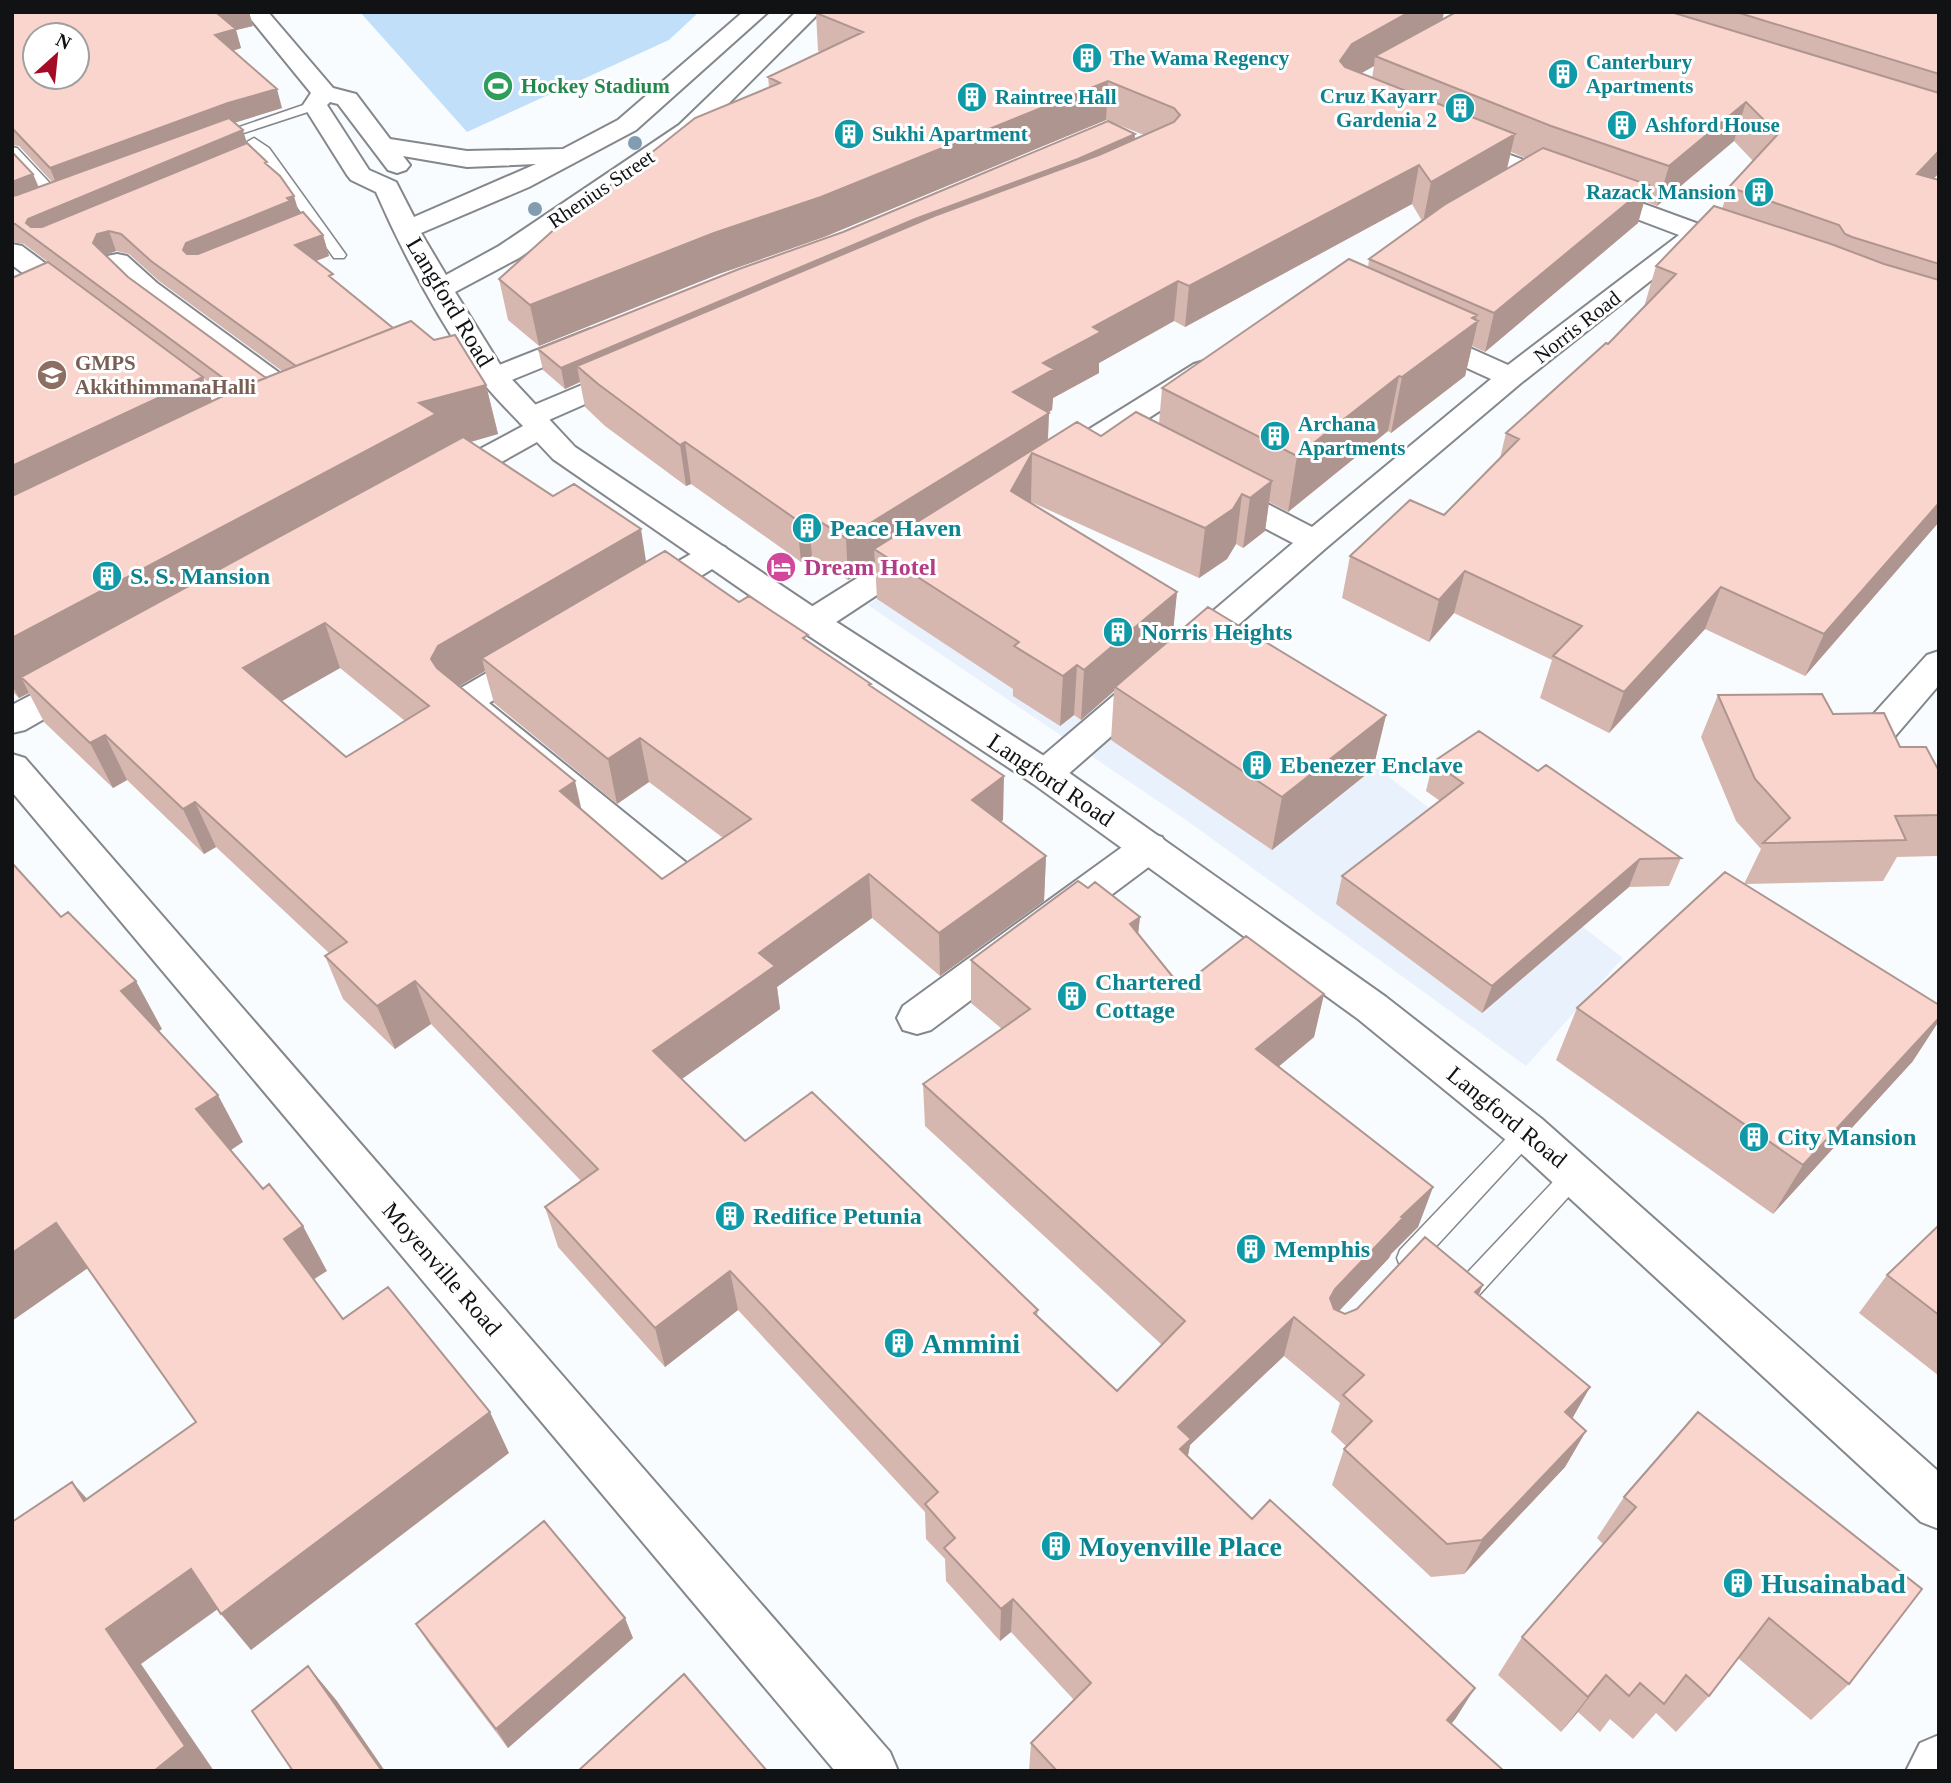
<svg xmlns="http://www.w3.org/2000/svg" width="1951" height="1783" font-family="Georgia,serif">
<rect width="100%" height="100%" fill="#f9fcfe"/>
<!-- built -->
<path fill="#e9f2fc" d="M994 520 1345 743 1623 958 1526 1066 1186 820 868 605Z"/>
<!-- green -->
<path fill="#c2dff9" d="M360 12H699L669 40 467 132Z"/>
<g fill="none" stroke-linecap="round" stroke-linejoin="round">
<!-- service casing -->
<g stroke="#84878b" stroke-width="3">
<path id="service" d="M315 101 320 102V108L219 141 214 142 207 138Z
M254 138 269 148 346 255 344 258H334L261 157 239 167H229V161L255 150 247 142Z
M12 147 17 148 60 194V200H50L12 159Z
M1527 1122 1535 1125 1539 1132 1535 1139 1418 1266 1409 1269 1400 1266 1397 1258 1400 1250 1519 1125Z
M1575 1164 1583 1167 1587 1174 1583 1181 1469 1306 1460 1309 1451 1306 1447 1298 1451 1290 1567 1167Z"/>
</g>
<!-- minor casing -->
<g stroke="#84878b" stroke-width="4">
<path id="minor" d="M1458 136 1707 227 1711 233 1521 383 1326 548 1058 783 1045 787 1032 783 1027 774 1032 765 1293 543 1209 499 1204 492 1209 485 1220 482 1231 485 1312 527 1491 379 1412 343 1408 337 1412 331 1422 328 1432 331 1508 365 1679 235 1449 148 1446 143 1449 138Z
M12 244 22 246 85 293 89 299 85 305 75 307 65 305 12 265Z
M117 254 127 256 157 283 315 399 319 405 315 411 304 414 293 411 137 295 103 262 107 256Z
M590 329 600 332 604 338 600 344 504 383 494 386 484 383 479 377 484 371Z
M1204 361 1214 364 1219 370 1214 376 1068 470 1057 472 1046 470 1042 463 1046 456 1194 364Z
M632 364 642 367 647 373 642 379 542 423 531 426 520 423 516 417 520 411Z
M919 543 930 546 935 553 930 560 824 630 812 633 800 630 795 622 800 614 908 546Z
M714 544 725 547 730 554 725 561 656 604 644 607 632 604 627 596 632 588 703 547Z
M535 648 547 652 552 660 547 668 489 703 699 873 704 883 699 893 685 897 671 893 452 711 446 702 452 693 523 652Z
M1939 651V685L1885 748 1872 752 1859 748 1854 739 1859 730 1927 655Z
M12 754 25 758 890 1752 898 1771H835L12 792Z
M1149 833 1162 837 1168 847 1162 857 931 1030 917 1034 903 1030 897 1018 903 1006 1136 837Z
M1939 1735V1771H1906L1920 1743Z"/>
</g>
<!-- tertiary casing -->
<g stroke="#84878b" stroke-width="4">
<path id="tertiary" d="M245 12H268L333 88 356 94 390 139 467 151 563 149 618 120 743 12H768L636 130 529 187 421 233 446 275 499 246 679 125 796 12H820L697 135 519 258 455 292 504 371 575 447 824 614 1058 765 1386 997 1542 1119 1939 1472V1529L1921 1522 1512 1145 1358 1019 1032 783 800 630 553 459 537 442 457 487 446 489 435 487 430 480 435 473 523 426C509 411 494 397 482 381 442 327 403 254 376 192L351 180 347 175 303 105 311 93ZM330 102 338 104 388 170 397 173 406 170 410 165 403 156 467 167 536 164 414 217 396 182 369 170 327 105Z
M81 671 93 675 98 683 93 691 25 730 12 733V705L69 675Z"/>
</g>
<!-- service -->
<use href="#service" fill="#fff" fill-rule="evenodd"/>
<!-- minor -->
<use href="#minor" fill="#fff" fill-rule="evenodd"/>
<!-- tertiary -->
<use href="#tertiary" fill="#fff" fill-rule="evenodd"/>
</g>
<!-- trees -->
<g fill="#829db2">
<circle cx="635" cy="143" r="7"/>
<circle cx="535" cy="209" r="7"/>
</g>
<!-- wall -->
<path fill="#d6b7b0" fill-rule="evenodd" d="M12 12H249L253 26 236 30 241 48 233 51 282 108 235 122 248 144 268 166 299 213 323 235 329 256 316 261 335 281 393 328 486 385 498 434 471 442 646 562 739 602 808 642 871 684V687L1003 820 1001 822 1046 856 1044 901 940 976 872 918 777 987 780 1009 682 1079 745 1141 1038 1310 1037 1316 1117 1391 1162 1345 925 1126 923 1084 1002 1029 971 1003V960L1088 888 1140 917 1138 934 1181 987 1324 994 1314 1037 1278 1067 1433 1187 1418 1227 1391 1254 1389 1258 1339 1311 1345 1314 1478 1295 1590 1387 1572 1419 1586 1431 1565 1467 1464 1574 1431 1577 1332 1485 1344 1449 1346 1446 1331 1432 1340 1403 1284 1356 1190 1445 1188 1456 1456 1718 1451 1724 1504 1771H1029L1031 1743 1074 1700 1011 1632 1000 1641 946 1581 945 1559 926 1539 925 1512 738 1310 665 1367 558 1247 545 1207 581 1181 431 1024 395 1049 343 999 325 956 329 953 216 847 204 854 127 780 113 788 44 722 29 693 19 698 12 691V278L93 296 24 244 12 242V152L33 174 39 187 52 182 19 146 12 145ZM116 251 129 254 159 281 282 371 266 378 128 277 105 255ZM203 378 226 395 212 401ZM340 668 405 721 346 757 282 701ZM485 671 494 703 617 804 649 782 723 838 662 879 582 809 459 686Z
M1456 12H1939V173L1934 178 1939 180V522L1805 676 1705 629 1609 733 1540 698 1552 660 1454 613 1429 642 1342 598 1350 556 1444 515 1500 458 1506 433 1608 344 1644 307 1656 266 1722 209 1729 187 1753 161 1734 141 1657 206 1644 201 1638 223 1485 352 1472 346 1465 376 1391 433 1388 431 1288 512 1269 502 1265 531 1243 548 1236 544 1227 559 1199 578 1031 502 1177 592 1172 637 1386 715 1373 769 1272 850 1111 740 1114 691 1081 720 1074 715 1060 726 1013 696V689L877 599 875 563 848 580 812 556 801 562 691 484 686 486 605 426 585 407 580 382 565 389 543 370 538 349 1144 135 1106 120 824 237 719 274 539 346 508 320 499 279 592 200 769 87 768 77 821 52 818 51 816 13 1443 19ZM1374 66 1372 78 1361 73ZM1511 152 1525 158 1507 168ZM1412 204 1422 221 1369 259 1368 268 1162 388 1159 423 1101 436 1048 440 1049 413H1048L1052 410 1053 398 1099 373V363L1174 321 1185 327Z
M1718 695 1833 714 1900 747 1939 771V854L1937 856 1897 857 1883 881 1745 884 1913 1061 1773 1214 1556 1060 1577 1008 1744 884 1761 849 1736 821 1701 737Z
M1433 762 1538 771 1681 858 1669 886 1629 887 1482 1013 1336 904 1342 876 1440 801 1426 791Z
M1939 1225V1376L1859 1313 1887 1275Z
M1624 1497 1849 1684 1811 1720 1738 1658 1709 1696 1676 1732 1656 1713 1633 1739 1610 1719 1600 1732 1578 1712 1561 1732 1498 1675 1522 1637 1603 1544 1597 1538Z
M416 1624 633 1638 508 1748 429 1644Z"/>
<!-- shaded-wall -->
<path fill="#ae9590" d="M225 12H249L253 26 236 30 241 48 221 54 215 35 218 14Z
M1409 12H1444L1441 28 1375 56 1374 66 1346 82 1340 61 1352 44Z
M1108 81 1106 120 824 237 719 274 539 346 530 305Z
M277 89 282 108 234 123 58 188 50 168 228 103Z
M1746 102 1734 141 1657 206 1669 166Z
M243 130 249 150 36 240 26 223 28 219Z
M1135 134 1134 154 577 366 580 382 565 389 561 368 915 219Z
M1515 134 1506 173 1423 222 1431 182Z
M1939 151V173L1901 213 1917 174Z
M1419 165 1412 204 1185 327 1189 286Z
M33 174 41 194 12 206V182Z
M1649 185 1638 223 1485 352 1494 313Z
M294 196 300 216 190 270 183 250 186 243Z
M109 231 116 251 105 255 93 243 97 234Z
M323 235 329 256 302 266 295 245Z
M1178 281 1174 321 1099 363V373L1053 398 1052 410 1012 433 1013 392 1043 363 1093 327Z
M1477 315 1475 323 1478 321 1465 376 1391 433 1402 377Z
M1399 376 1388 431 1288 512 1297 456Z
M203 377 221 426 12 527V466Z
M486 385 498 434 445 449 21 677 29 693 19 698 12 685V638L419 403Z
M1049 413 1047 454 1032 453 1031 502 1010 541 1011 491 874 549 875 563 848 580 846 538Z
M685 442 691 484 686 486 680 445Z
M1272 481 1265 531 1243 548 1250 498Z
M1242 494 1236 544 1227 559 1199 578 1205 528Z
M1939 503V522L1805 676 1824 634Z
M808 514 812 556 801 562 797 520Z
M641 529 648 574 482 658 485 671 451 691 431 659 438 646Z
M1465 571 1454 613 1429 642 1439 600Z
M1721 587 1705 629 1609 733 1624 692Z
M1177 592 1172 643 1115 687 1114 691 1081 720 1084 670Z
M325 623 340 668 261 713 243 668Z
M1077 665 1074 715 1060 726 1063 676Z
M1386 715 1373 769 1272 850 1282 797Z
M105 735 127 780 113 788 90 743Z
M640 738 649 782 617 804 608 759Z
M1004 776 1003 820 972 845V800Z
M575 781 585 825 560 791Z
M195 802 216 847 204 854 183 809Z
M1046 856 1044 901 940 976 939 933Z
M1640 859 1629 887 1482 1013 1492 986Z
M869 874 872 918 777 987 780 1009 662 1093 653 1051 759 953Z
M1140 917 1135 960 1130 924Z
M136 981 162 1029 148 1039 121 991Z
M415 981 431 1024 395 1049 377 1006Z
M1324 994 1314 1037 1248 1092 1256 1049Z
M1939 1018V1021L1913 1061 1773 1214 1803 1165Z
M218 1095 243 1142 222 1156 196 1109Z
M1433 1187 1418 1227 1391 1254 1389 1258 1323 1328 1330 1298 1335 1289 1401 1217Z
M56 1223 88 1268 12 1321V1253Z
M303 1226 327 1271 308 1283 284 1239Z
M730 1271 738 1310 665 1367 655 1328Z
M1483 1285 1466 1324 1475 1292Z
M1294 1317 1284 1356 1190 1445 1184 1475 1178 1427Z
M1590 1387 1569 1424 1565 1412Z
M490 1412 509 1453 251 1650 221 1614Z
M1586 1431 1565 1467 1464 1574 1482 1540Z
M72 1482 107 1521 84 1501Z
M191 1569 222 1606 141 1664 214 1771H154L106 1629Z
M1013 1599 1011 1632 1000 1641 1001 1609Z
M625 1618 633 1638 508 1748 496 1729Z
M308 1666 337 1701 385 1771H382Z
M1606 1675 1578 1712 1561 1732 1588 1697Z
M1475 1688 1456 1718 1430 1750 1447 1720Z"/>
<!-- building -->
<path fill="#f9d5cd" stroke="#ae9590" stroke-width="2" fill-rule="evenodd" d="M12 12H225L218 14 236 29 215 35 277 89 228 103 50 168 12 128ZM35 35H77V77H35Z
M818 12H1409L1352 44 1340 61 1345 67 1515 134 1431 182 1419 165 1189 286 1178 281 1093 327 1101 332 1043 363 1054 369 1013 392 1049 413 846 538 808 514 797 520 685 442 680 445 598 384 577 366 934 216 1099 155 1174 122 1180 115 1174 108 1108 81 821 197 714 233 530 305 499 279 588 199 592 200 695 118 780 83 768 77 863 32 816 13Z
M1456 12H1671L1939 93V151L1917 174 1939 180V264L1852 237 1845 234 1839 225 1729 187 1778 134 1746 102 1669 166 1551 126 1375 56Z
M1736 12H1939V74Z
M229 118 243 130 28 219 26 223 31 227H42L247 143 267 162 265 163 280 176 294 196 287 198 290 201 186 243 183 250 187 254H198L303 212 323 235 295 245 333 274 329 276 393 328 296 366 151 261 121 234 109 231 97 234 93 243 128 277 266 378 238 389 15 224 12 223V196L17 195Z
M1108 121 1135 134 1078 159 915 219 561 368 538 349 739 269 843 232Z
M1543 148 1649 185 1494 313 1369 259 1444 205Z
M12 152 33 174 12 182Z
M1714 206 1831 244 1884 264 1939 280V503L1824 634 1721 587 1624 692 1553 656 1582 626 1465 571 1439 600 1350 556 1410 500 1444 515 1519 439 1506 433 1606 343 1608 344 1676 274 1656 266Z
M1349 259 1477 315 1472 318 1478 321 1402 377 1399 376 1297 456 1162 388Z
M48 262 203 377 12 466V278Z
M411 321 434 340 455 335 486 385 419 403 436 414 12 638V496L242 387Z
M1136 412 1272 481 1250 498 1242 494 1233 509 1205 528 1032 453 1011 491 1177 592 1084 670 1077 665 1063 676 1014 646 1019 642 874 549 1077 422 1101 436Z
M463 437 553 496 574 484 641 529 438 646 431 659 437 668 575 781 560 791 662 879 751 819 640 738 608 759 482 658 665 551 739 602 749 596 808 635 803 638 871 684 869 685 1004 776 972 800 1046 856 939 933 869 874 759 953 775 966 653 1051 745 1141 812 1092 1038 1310 1034 1313 1117 1391 1185 1321 923 1084 1030 1009 971 960 1078 881 1088 888 1095 882 1140 917 1130 924 1181 987 1246 936 1324 994 1256 1049 1433 1187 1401 1217 1403 1218 1335 1289 1330 1298 1334 1309 1345 1314 1357 1309 1425 1237 1483 1285 1475 1292 1590 1387 1565 1412 1586 1431 1482 1540 1447 1544 1344 1449 1372 1421 1343 1395 1364 1375 1294 1317 1178 1427 1191 1439 1180 1449 1252 1519 1270 1500 1475 1688 1447 1720 1504 1771H1057L1031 1743 1091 1683 1013 1599 1001 1609 944 1548 955 1538 925 1504 938 1492 730 1271 655 1328 545 1207 598 1169 415 981 377 1006 325 956 347 942 195 802 183 809 105 735 90 743 21 677ZM325 623 429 706 346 757 243 668Z
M1208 607 1386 715 1282 797 1115 687Z
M1822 694 1833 714 1884 713 1900 747H1926L1939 771V815L1895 816 1906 840 1763 843 1790 818 1755 779 1718 695Z
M1479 731 1538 771 1546 765 1681 858 1640 859 1492 986 1342 876 1463 783 1433 762Z
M12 863 61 917 68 912 136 981 121 991 218 1095 196 1109 263 1189 269 1184 303 1226 284 1239 343 1319 388 1287 490 1412 221 1614 191 1569 106 1629 185 1746 154 1771H12V1522L72 1482 84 1501 196 1422 56 1223 12 1253Z
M1725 872 1939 1005V1018L1803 1165 1577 1008Z
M1939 1225V1315L1887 1275Z
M1698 1412 1922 1589 1849 1684 1769 1618 1709 1696 1686 1675 1664 1704 1640 1683 1629 1696 1606 1675 1588 1697 1522 1637 1636 1507 1624 1497Z
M544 1521 625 1618 496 1729 416 1624Z
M308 1666 382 1771H293L252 1711Z
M684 1674 767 1771H578Z"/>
<!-- icons -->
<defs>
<g id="building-disc" transform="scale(1.575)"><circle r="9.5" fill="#0f9aa8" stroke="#fff"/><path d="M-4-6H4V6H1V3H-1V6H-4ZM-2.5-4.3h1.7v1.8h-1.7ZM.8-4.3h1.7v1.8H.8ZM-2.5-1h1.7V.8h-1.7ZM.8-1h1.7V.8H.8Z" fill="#fff"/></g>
<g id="stadium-disc" transform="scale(1.575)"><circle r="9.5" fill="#2e9e5b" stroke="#fff"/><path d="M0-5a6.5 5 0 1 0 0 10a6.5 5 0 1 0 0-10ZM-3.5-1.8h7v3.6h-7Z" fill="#fff"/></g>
<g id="school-disc" transform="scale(1.575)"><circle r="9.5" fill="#8d6e63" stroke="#fff"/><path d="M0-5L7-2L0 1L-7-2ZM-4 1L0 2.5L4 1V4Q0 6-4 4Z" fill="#fff"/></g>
<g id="hotel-disc" transform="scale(1.575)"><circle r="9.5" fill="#d1479c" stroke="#fff"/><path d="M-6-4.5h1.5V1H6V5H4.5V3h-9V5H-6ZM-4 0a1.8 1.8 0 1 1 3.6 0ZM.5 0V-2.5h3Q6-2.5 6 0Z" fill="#fff"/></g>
</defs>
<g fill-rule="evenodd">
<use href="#building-disc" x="1087" y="58"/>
<use href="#building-disc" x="1563" y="74"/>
<use href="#stadium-disc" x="498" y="86"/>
<use href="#building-disc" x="972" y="97"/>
<use href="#building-disc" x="1460" y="108"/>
<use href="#building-disc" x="1622" y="125"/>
<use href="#building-disc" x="849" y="134"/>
<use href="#building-disc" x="1759" y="192"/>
<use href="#school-disc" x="52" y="375"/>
<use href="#building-disc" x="1275" y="436"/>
<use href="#building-disc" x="807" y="528"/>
<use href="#hotel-disc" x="781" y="567"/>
<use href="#building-disc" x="107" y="576"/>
<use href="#building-disc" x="1118" y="632"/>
<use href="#building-disc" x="1257" y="765"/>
<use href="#building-disc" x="1072" y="996"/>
<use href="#building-disc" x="1754" y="1137"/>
<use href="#building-disc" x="730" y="1216"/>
<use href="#building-disc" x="1251" y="1249"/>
<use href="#building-disc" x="899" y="1343"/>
<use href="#building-disc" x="1056" y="1546"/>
<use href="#building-disc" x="1738" y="1583"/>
</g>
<g text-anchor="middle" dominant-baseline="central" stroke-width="6" stroke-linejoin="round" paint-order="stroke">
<!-- far-culture labels -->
<g font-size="21" font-weight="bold" fill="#0d838f" stroke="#fff" text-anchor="start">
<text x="1110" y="58">The Wama Regency</text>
<text x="1586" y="62">Canterbury<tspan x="1586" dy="24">Apartments</tspan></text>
<text x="1437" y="96" text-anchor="end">Cruz Kayarr<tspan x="1437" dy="24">Gardenia 2</tspan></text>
<text x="995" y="97">Raintree Hall</text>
<text x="1645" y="125">Ashford House</text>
<text x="872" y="134">Sukhi Apartment</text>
<text x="1736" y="192" text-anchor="end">Razack Mansion</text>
<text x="1298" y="424">Archana<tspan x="1298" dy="24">Apartments</tspan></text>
</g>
<!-- far-leisure labels -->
<g font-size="21" font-weight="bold" fill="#27864d" stroke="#fff" text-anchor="start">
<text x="521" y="86">Hockey Stadium</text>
</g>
<!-- far-street labels -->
<g font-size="21" fill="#111213" stroke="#fff">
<text transform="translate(601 189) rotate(-34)">Rhenius Street</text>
<text transform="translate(1577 327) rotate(-38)">Norris Road</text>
</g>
<!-- far-education labels -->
<g font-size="21" font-weight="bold" fill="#785e54" stroke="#fff" text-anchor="start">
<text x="75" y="363">GMPS<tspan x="75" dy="24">AkkithimmanaHalli</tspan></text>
</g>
<!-- street labels -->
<g font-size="24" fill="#111213" stroke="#fff">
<text transform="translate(450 302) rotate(59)">Langford Road</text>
<text transform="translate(1051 780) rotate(34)">Langford Road</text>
<text transform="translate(1507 1117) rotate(39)">Langford Road</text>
<text transform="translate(442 1269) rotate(49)">Moyenville Road</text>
</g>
<!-- culture labels -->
<g font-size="24" font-weight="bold" fill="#0d838f" stroke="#fff" text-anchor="start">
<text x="830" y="528">Peace Haven</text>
<text x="130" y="576">S. S. Mansion</text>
<text x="1141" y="632">Norris Heights</text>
<text x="1280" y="765">Ebenezer Enclave</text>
<text x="1095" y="982">Chartered<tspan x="1095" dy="28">Cottage</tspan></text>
<text x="1777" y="1137">City Mansion</text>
<text x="753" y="1216">Redifice Petunia</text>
<text x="1274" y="1249">Memphis</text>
</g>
<!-- hotel labels -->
<g font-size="24" font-weight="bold" fill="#b23c85" stroke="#fff" text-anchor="start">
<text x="804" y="567">Dream Hotel</text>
</g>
<!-- near-culture labels -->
<g font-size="28" font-weight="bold" fill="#0d838f" stroke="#fff" text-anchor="start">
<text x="922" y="1343">Ammini</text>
<text x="1079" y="1546">Moyenville Place</text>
<text x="1761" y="1583">Husainabad</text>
</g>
</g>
<!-- border -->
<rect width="1951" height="1783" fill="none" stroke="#111213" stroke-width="28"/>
<!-- north arrow -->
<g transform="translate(56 56) rotate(27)"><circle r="33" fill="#ffffff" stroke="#a0a0a1" stroke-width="2"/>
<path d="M0-5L12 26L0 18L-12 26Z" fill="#a50b26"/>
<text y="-10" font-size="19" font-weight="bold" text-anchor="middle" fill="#111213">N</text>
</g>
</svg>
